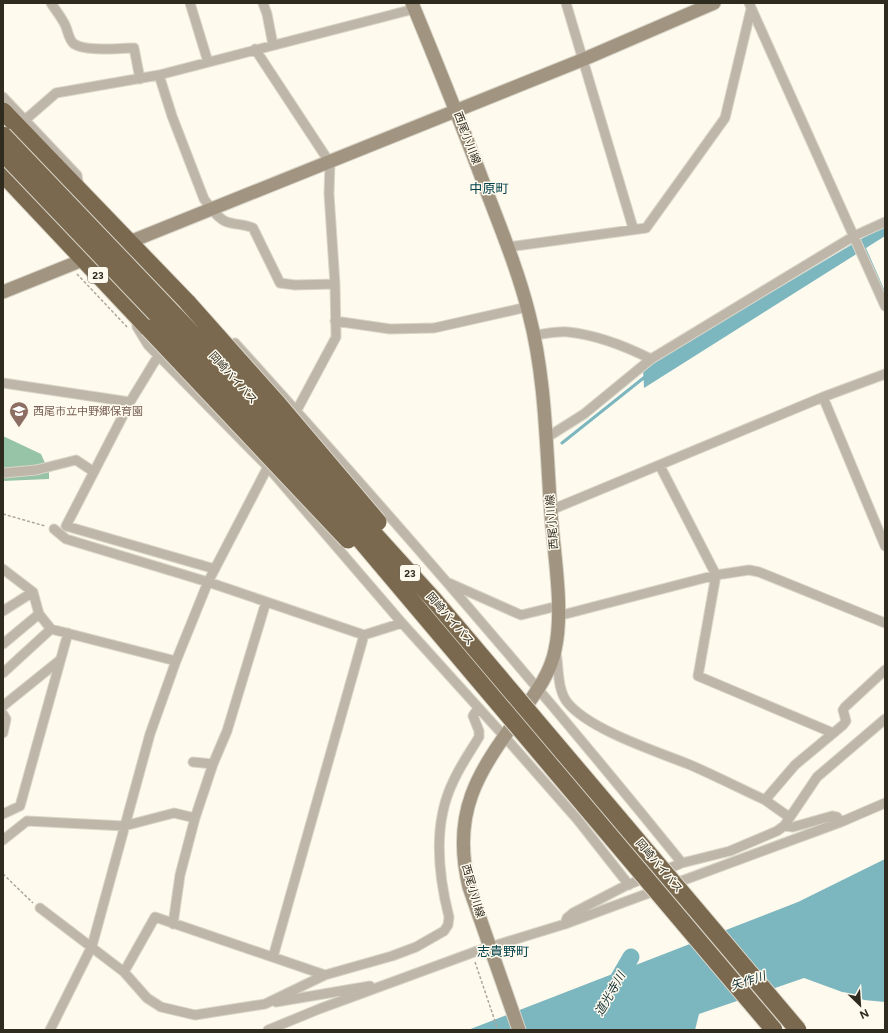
<svg xmlns="http://www.w3.org/2000/svg" width="888" height="1033" font-family="Figtree,'Noto Sans JP',sans-serif">
<rect width="100%" height="100%" fill="#fefaed"/>
<!-- forest -->
<path fill="#97c3a7" d="M3 436 41 454 49 472V479L3 481Z"/>
<!-- water -->
<path fill="#7cb6bf" d="M885 226V236L644 388 643 368 868 235Z
M885 859V1002L864 1000 804 978 699 1014 695 1030H468L798 902Z"/>
<g fill="none" stroke-linecap="round" stroke-linejoin="round">
<!-- stream -->
<path stroke="#7cb6bf" stroke-width="3" d="M863 245 885 295
M562 443 646 376"/>
<!-- river -->
<path stroke="#7cb6bf" stroke-width="17" d="M613 988 631 957"/>
<!-- street casing -->
<g stroke="#d9d5c8" stroke-width="11">
<path id="street" d="M51 3C56 11 63 19 66 27 68 32 69 40 74 44 87 52 119 48 134 48L140 79
M190 3 208 62
M263 3 267 14 273 45
M566 3 633 228
M749 3 885 306
M255 49 330 163 329 194 335 284 336 337 291 421
M159 75 172 116 204 199C210 207 218 219 227 222 236 225 245 224 253 228L280 283 295 285 335 284
M3 97 77 175 79 187
M25 120 56 93 159 75 414 9
M508 247 646 228 725 118 751 9
M137 319V327L148 345 268 467 402 623 504 736 577 819 629 885
M335 321 390 329 434 328 527 307
M534 335C545 334 557 331 568 332 597 335 625 346 651 359
M235 343C388 512 538 685 682 863
M158 356 130 402 66 526 215 569
M3 383 130 402
M823 397 885 546
M546 438 584 414 651 359 854 236 885 222
M660 466 716 575 698 676 833 733
M3 473 36 470 76 460 94 472
M551 510 823 397 885 374
M54 529 66 539 208 582 364 635 402 623
M3 569 33 592 39 614 51 629 176 661
M449 583 521 615 558 606
M3 611 33 592
M558 616 716 575 749 570 759 572 885 623
M3 644 39 614
M556 652C559 668 557 689 567 702 588 729 655 751 688 764 714 775 739 788 765 800L795 765 843 725 846 721 843 710 845 707 885 670
M3 673 51 629
M3 706 60 660
M3 714 6 719 3 733
M193 762 213 764
M765 800 789 817
M3 814 20 806 68 633
M784 826 793 827 832 816 837 817 841 822
M3 840 27 821 124 826 174 813 195 818
M40 908 124 972 147 998 161 1007 195 1015 265 1004 325 975
M173 924 180 875 195 818 213 764 227 731 266 602
M565 924 567 918 573 913 625 886 682 863 730 851 777 831 784 826 817 777 885 719
M273 957 364 635
M124 972 155 917 325 975 392 956 416 947 444 931 448 925 449 917C438 874 433 823 453 782 460 766 470 752 479 737V731L473 716 478 708
M276 1002 370 986
M50 1030 92 946 150 734 176 661 208 582 273 457
M268 1030 319 1009 477 951 565 924 841 822 885 803"/>
</g>
<!-- secondary casing -->
<g stroke="#d9d5c8" stroke-width="15">
<path id="secondary" d="M412 3C438 66 464 130 488 195 503 234 519 274 529 314 546 379 546 448 551 514 554 555 564 610 555 650 550 675 534 695 520 715 477 773 451 813 469 887L519 1030
M122 245 582 60 714 3
M3 292 90 257"/>
</g>
<!-- highway casing -->
<g stroke="#d9d5c8" stroke-width="19">
<path id="highway" d="M3 111 188 303
M3 174 148 328"/>
</g>
<!-- path -->
<path stroke="#aca89b" stroke-width="1.5" stroke-dasharray="3 2" stroke-linecap="butt" d="M77 274 128 328
M3 514 45 526
M3 874 33 903
M475 962 498 1030"/>
<!-- street -->
<use href="#street" stroke="#beb6a9" stroke-width="9"/>
<!-- secondary -->
<use href="#secondary" stroke="#a19582" stroke-width="13"/>
<!-- highway -->
<use href="#highway" stroke="#7a694e" stroke-width="17"/>
<!-- highway-bridge casing -->
<g stroke="#d9d5c8" stroke-width="19" stroke-linecap="butt">
<path id="highway-bridge" d="M3 135 192 333 434 600 798 1030
M3 153 182 341 324 497 774 1030
M188 303 278 404 378 522
M148 328 348 540"/>
</g>
<!-- highway-bridge -->
<use href="#highway-bridge" stroke="#7a694e" stroke-width="17"/>
</g>
<!-- icons -->
<defs>
<g id="school-pin" transform="scale(1)"><path d="M0 17L-7.5 6A9.5 9.5 0 1 1 7.5 6Z" fill="#8d6e63" stroke="#fefaed"/><path d="M0-5L7-2L0 1L-7-2ZM-4 1L0 2.5L4 1V4Q0 6-4 4Z" fill="#fff"/></g>
</defs>
<g fill-rule="evenodd">
<use href="#school-pin" x="19" y="411"/>
</g>
<g text-anchor="middle" dominant-baseline="central" stroke-width="3" stroke-linejoin="round" paint-order="stroke">
<!-- shield labels -->
<g fill="#fefaed" stroke="#6d695c" stroke-width="1">
<rect x="88" y="267" width="20" height="16" rx="3"/>
<rect x="400" y="565" width="20" height="16" rx="3"/>
</g>
<g font-size="10" font-weight="bold" fill="#2f2b1e">
<text x="98" y="275">23</text>
<text x="410" y="573">23</text>
</g>
<!-- street labels -->
<g font-size="11" fill="#2f2b1e" stroke="#fefaed">
<text transform="translate(467 138) rotate(69)">西尾小川線</text>
<text transform="translate(233 378) rotate(48)">岡崎バイパス</text>
<text transform="translate(552 522) rotate(-94)">西尾小川線</text>
<text transform="translate(450 619) rotate(49)">岡崎バイパス</text>
<text transform="translate(659 866) rotate(50)">岡崎バイパス</text>
<text transform="translate(473 891) rotate(74)">西尾小川線</text>
</g>
<!-- education labels -->
<g font-size="11" fill="#785e54" stroke="#fefaed" text-anchor="start">
<text x="33" y="411">西尾市立中野郷保育園</text>
</g>
<!-- water labels -->
<g font-size="12" font-style="italic" fill="#112f34" stroke="#fefaed">
<text transform="translate(748 981) rotate(-18)">矢作川</text>
<text transform="translate(610 994) rotate(-60)">道光寺川</text>
</g>
<!-- quarter labels -->
<g font-size="13" fill="#01414c" stroke="#fefaed">
<text x="489" y="188">中原町</text>
<text x="503" y="951">志貴野町</text>
</g>
</g>
<!-- border -->
<rect width="888" height="1033" fill="none" stroke="#2f2b1e" stroke-width="8"/>
<!-- north arrow -->
<g transform="translate(860 1005) rotate(155)" stroke="#fefaed" stroke-width="3" paint-order="stroke">
<path d="M0-3L7 15L0 10L-7 15Z" fill="#2f2b1e"/>
<text y="-6" font-size="11" font-weight="bold" text-anchor="middle" fill="#2f2b1e">N</text>
</g>
</svg>
